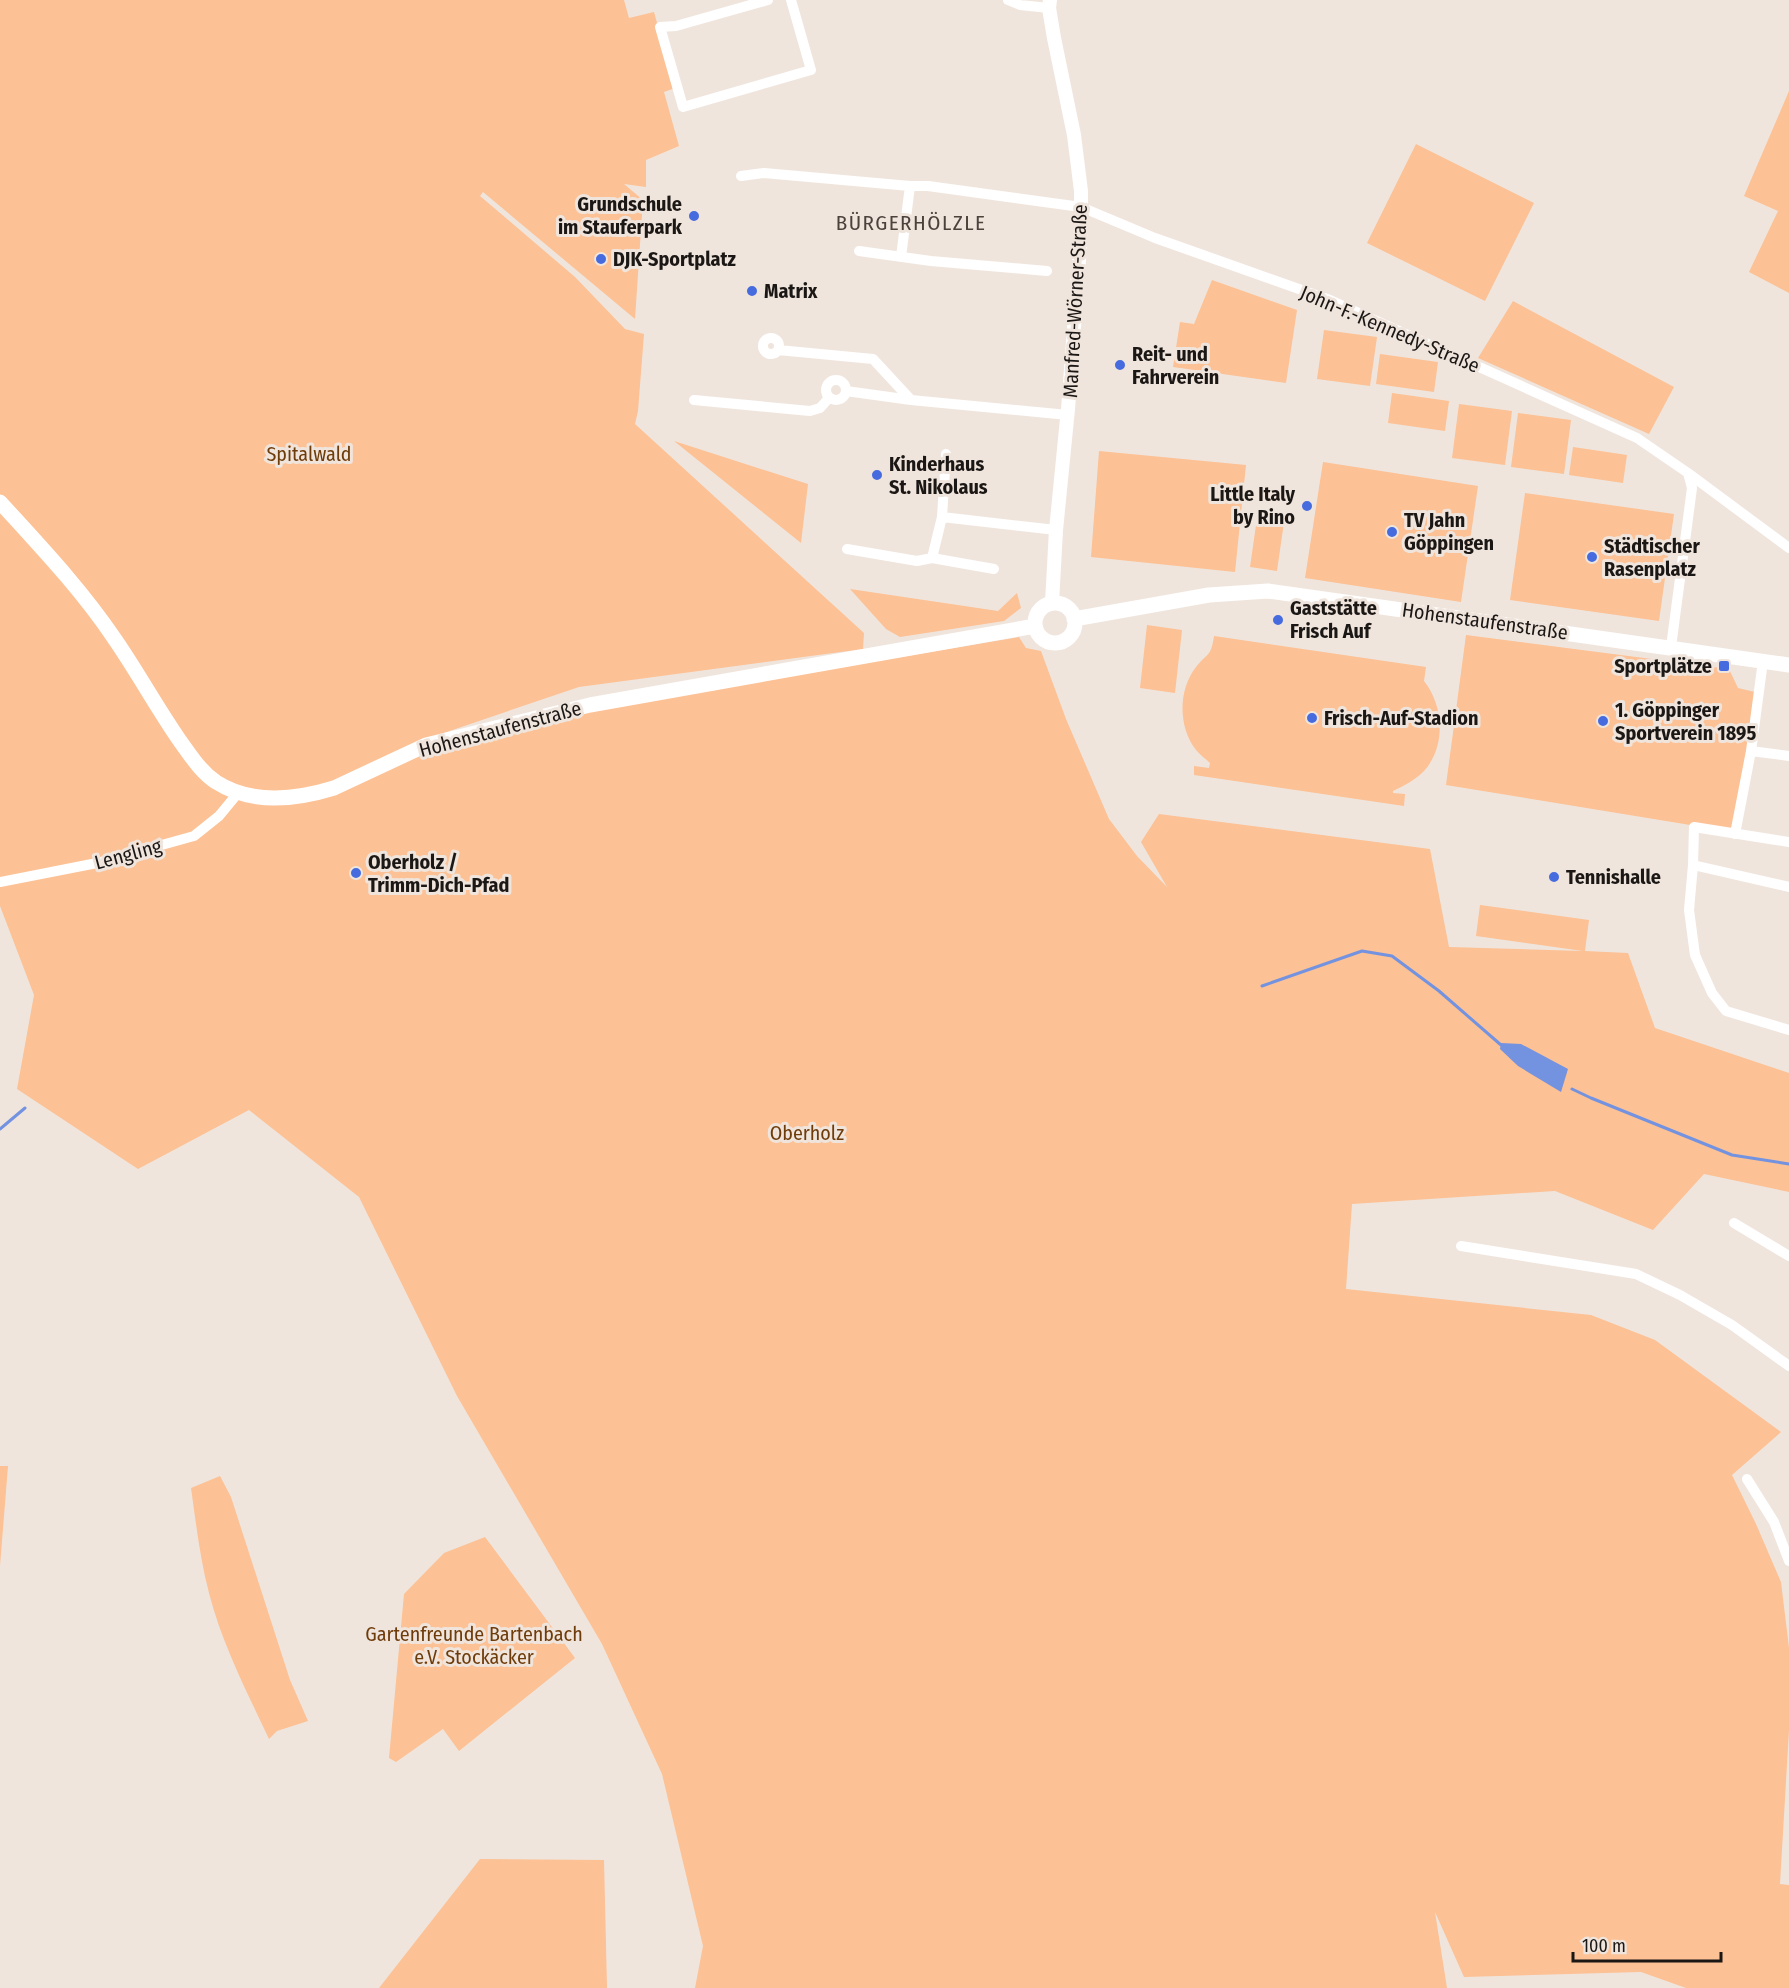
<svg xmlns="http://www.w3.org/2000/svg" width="1789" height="1988" font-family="'Fira Sans Condensed',sans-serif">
  <rect width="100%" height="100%" fill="#f0e5dd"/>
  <path fill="#fcc194" d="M0 0H624L629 18 654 12 675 88 664 92 679 146 646 160V187L624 184 643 200 635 319 483 192 480 196 575 277 625 329 644 334 638 411 635 424 864 633 863 649 579 687 423 740 320 788 300 793H268L240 787 233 799 235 798 264 805 294 804 323 798 442 745 598 708 1019 637 1026 648 1041 651 1066 719 1109 819 1137 856 1167 887 1141 842 1159 814 1430 849 1449 947 1583 951 1476 936 1480 905 1589 920 1585 951 1628 953 1655 1028 1789 1073V1192L1704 1174 1653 1230 1555 1191 1352 1204 1346 1289 1591 1315 1655 1340 1781 1432 1732 1475 1756 1524 1781 1582 1789 1648V1730L1780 1884 1789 1885V1988H1686L1641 1972 1464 1977 1435 1912 1447 1988H695L703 1946 662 1774 602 1644 457 1396 359 1197 249 1110 138 1169 17 1089 34 995 0 906Z
    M1789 91V293L1749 272 1778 211 1744 196Z
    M1416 144 1534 203 1485 301 1367 243Z
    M1212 280 1297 310 1286 383 1173 367 1180 322 1194 324Z
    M1513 301 1674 387 1649 434 1478 358Z
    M1324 330 1377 337 1370 386 1317 379Z
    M1380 354 1438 362 1434 392 1376 384Z
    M1392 393 1449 401 1445 431 1388 423Z
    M1459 404 1512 411 1505 465 1452 458Z
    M1518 413 1571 420 1564 474 1511 467Z
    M674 441 808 484 801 543Z
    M1573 447 1627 455 1623 483 1569 475Z
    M1099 451 1246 465 1235 572 1091 557Z
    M1323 462 1478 486 1461 602 1305 578Z
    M1525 493 1674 514 1659 621 1510 600Z
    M1257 518 1284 522 1277 571 1250 567Z
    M850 589 998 611 1017 593 1021 608 1004 621 900 637 886 629Z
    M1147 625 1182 630 1175 693 1140 688Z
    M1466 635 1729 669 1738 688 1755 692 1748 750 1733 832 1446 785Z
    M1214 636 1426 667 1424 681C1444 706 1446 747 1424 771 1415 780 1404 786 1393 791V793L1405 794 1404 806 1194 775V766L1209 768 1210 763C1206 759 1200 755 1196 750 1178 727 1178 690 1196 667 1208 652 1211 657 1214 636Z
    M0 1466H8L0 1566Z
    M220 1476 231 1497 290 1680 308 1721 277 1731 269 1739C247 1692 222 1644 209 1593 200 1559 196 1523 191 1488Z
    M485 1537 575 1658 459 1751 443 1729 396 1762 389 1758 404 1594 444 1553Z
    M480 1859 604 1860 607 1988H379Z"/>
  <path fill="#7392e0" d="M1501 1043 1521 1044 1568 1069 1561 1092 1518 1066 1500 1049Z"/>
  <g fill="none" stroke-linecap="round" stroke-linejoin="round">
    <path stroke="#7392e0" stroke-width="3" d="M1262 986 1362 951 1392 956 1439 991 1501 1045
      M1572 1089 1591 1098 1732 1155 1789 1164
      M0 1129 25 1108"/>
    <path stroke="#fff" stroke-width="10" d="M768 0 676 26 660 27 683 107 811 70 791 0
      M1008 0 1020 5 1049 8
      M741 176 764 173 910 186H928L1081 207 1155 238 1330 300 1637 438 1688 473 1692 488 1671 647
      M859 251 931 261 1047 271
      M901 257 910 186
      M763 346a8 8 0 1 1 16 0a8 8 0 1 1-16 0Z
      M778 350 873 359 911 400
      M826 390a10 10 0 1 1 20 0a10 10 0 1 1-20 0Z
      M846 391 911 400 1068 415
      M694 400 810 411 820 408 829 398
      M1688 473 1789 548
      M942 517 946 454
      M847 549 917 561 932 558 994 569
      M932 558 942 517 1056 530
      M1751 751 1789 756
      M1735 834 1751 751 1763 661
      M1789 842 1694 827 1693 865 1689 910 1695 955 1712 993 1726 1011 1789 1030
      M1693 865 1789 887
      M0 882 97 863 194 836 219 816 238 793
      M1734 1223 1789 1256
      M1461 1246 1636 1274 1680 1295 1732 1325 1789 1366
      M1747 1479 1774 1522 1789 1561"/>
    <path stroke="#fff" stroke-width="14" d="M1050 0 1049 8 1054 38 1074 135 1081 191V233L1068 409 1056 530 1052 603"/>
    <path stroke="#fff" stroke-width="15" d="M0 502C40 546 81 589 114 638 137 671 157 708 180 741 191 756 200 771 216 782 252 805 295 800 334 788L426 745 590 705 1035 626
      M1035 623a20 20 0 1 1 40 0a20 20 0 1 1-40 0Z
      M1074 619 1209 595 1268 591 1789 665"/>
  </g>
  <g fill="#466bde" stroke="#f0e5dd" stroke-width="2">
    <circle cx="694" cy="216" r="6"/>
    <circle cx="601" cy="259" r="6"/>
    <circle cx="752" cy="291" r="6"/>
    <circle cx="1120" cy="365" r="6"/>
    <circle cx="877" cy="475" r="6"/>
    <circle cx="1307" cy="506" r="6"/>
    <circle cx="1392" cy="532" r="6"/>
    <circle cx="1592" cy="557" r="6"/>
    <circle cx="1278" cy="620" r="6"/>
    <rect x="1718" y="660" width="12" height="12" rx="3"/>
    <circle cx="1312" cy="718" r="6"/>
    <circle cx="1603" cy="721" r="6"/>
    <circle cx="356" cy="873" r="6"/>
    <circle cx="1554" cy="877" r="6"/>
  </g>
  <g text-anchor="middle" stroke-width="6" stroke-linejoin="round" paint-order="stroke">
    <g font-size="20" font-weight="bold" fill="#1b1715" stroke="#f0e5dd" text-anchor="start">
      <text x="682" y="211" text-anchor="end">Grundschule<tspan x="682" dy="23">im Stauferpark</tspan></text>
      <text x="613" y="266">DJK-Sportplatz</text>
      <text x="764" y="298">Matrix</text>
      <text x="1132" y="361">Reit- und<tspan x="1132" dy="23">Fahrverein</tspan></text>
      <text x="889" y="471">Kinderhaus<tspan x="889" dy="23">St. Nikolaus</tspan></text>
      <text x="1295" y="501" text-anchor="end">Little Italy<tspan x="1295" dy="23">by Rino</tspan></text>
      <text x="1404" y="527">TV Jahn<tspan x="1404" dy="23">Göppingen</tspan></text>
      <text x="1604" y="553">Städtischer<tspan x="1604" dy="23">Rasenplatz</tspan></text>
      <text x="1290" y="615">Gaststätte<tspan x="1290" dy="23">Frisch Auf</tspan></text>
      <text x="1712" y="673" text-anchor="end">Sportplätze</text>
      <text x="1615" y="717">1. Göppinger<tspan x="1615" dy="23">Sportverein 1895</tspan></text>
      <text x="1324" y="725">Frisch-Auf-Stadion</text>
      <text x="368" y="869">Oberholz /<tspan x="368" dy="23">Trimm-Dich-Pfad</tspan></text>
      <text x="1566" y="884">Tennishalle</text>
    </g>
    <g font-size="20" fill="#1b1715" stroke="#f0e5dd">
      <text transform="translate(1075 301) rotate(-87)" y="7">Manfred-Wörner-Straße</text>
      <text transform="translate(1390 329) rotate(23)" y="7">John-F.-Kennedy-Straße</text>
      <text transform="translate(1485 621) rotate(8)" y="7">Hohenstaufenstraße</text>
      <text transform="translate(500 729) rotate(-15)" y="7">Hohenstaufenstraße</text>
      <text transform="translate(128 854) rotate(-15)" y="7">Lengling</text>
    </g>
    <g font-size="20" fill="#6e3c0b" stroke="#f0e5dd">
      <text x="309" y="461">Spitalwald</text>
      <text x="807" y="1140">Oberholz</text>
      <text x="474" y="1641">Gartenfreunde Bartenbach<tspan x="474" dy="23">e.V. Stockäcker</tspan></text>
    </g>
    <g font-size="21" letter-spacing="1.5" fill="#4b423c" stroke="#f0e5dd">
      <text x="911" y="230">BÜRGERHÖLZLE</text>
    </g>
  </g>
  <path d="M1573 1952v9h148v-9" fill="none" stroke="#1b1715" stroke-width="3"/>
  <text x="1582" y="1952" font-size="18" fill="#1b1715" stroke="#f0e5dd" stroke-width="4.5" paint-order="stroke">100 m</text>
</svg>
